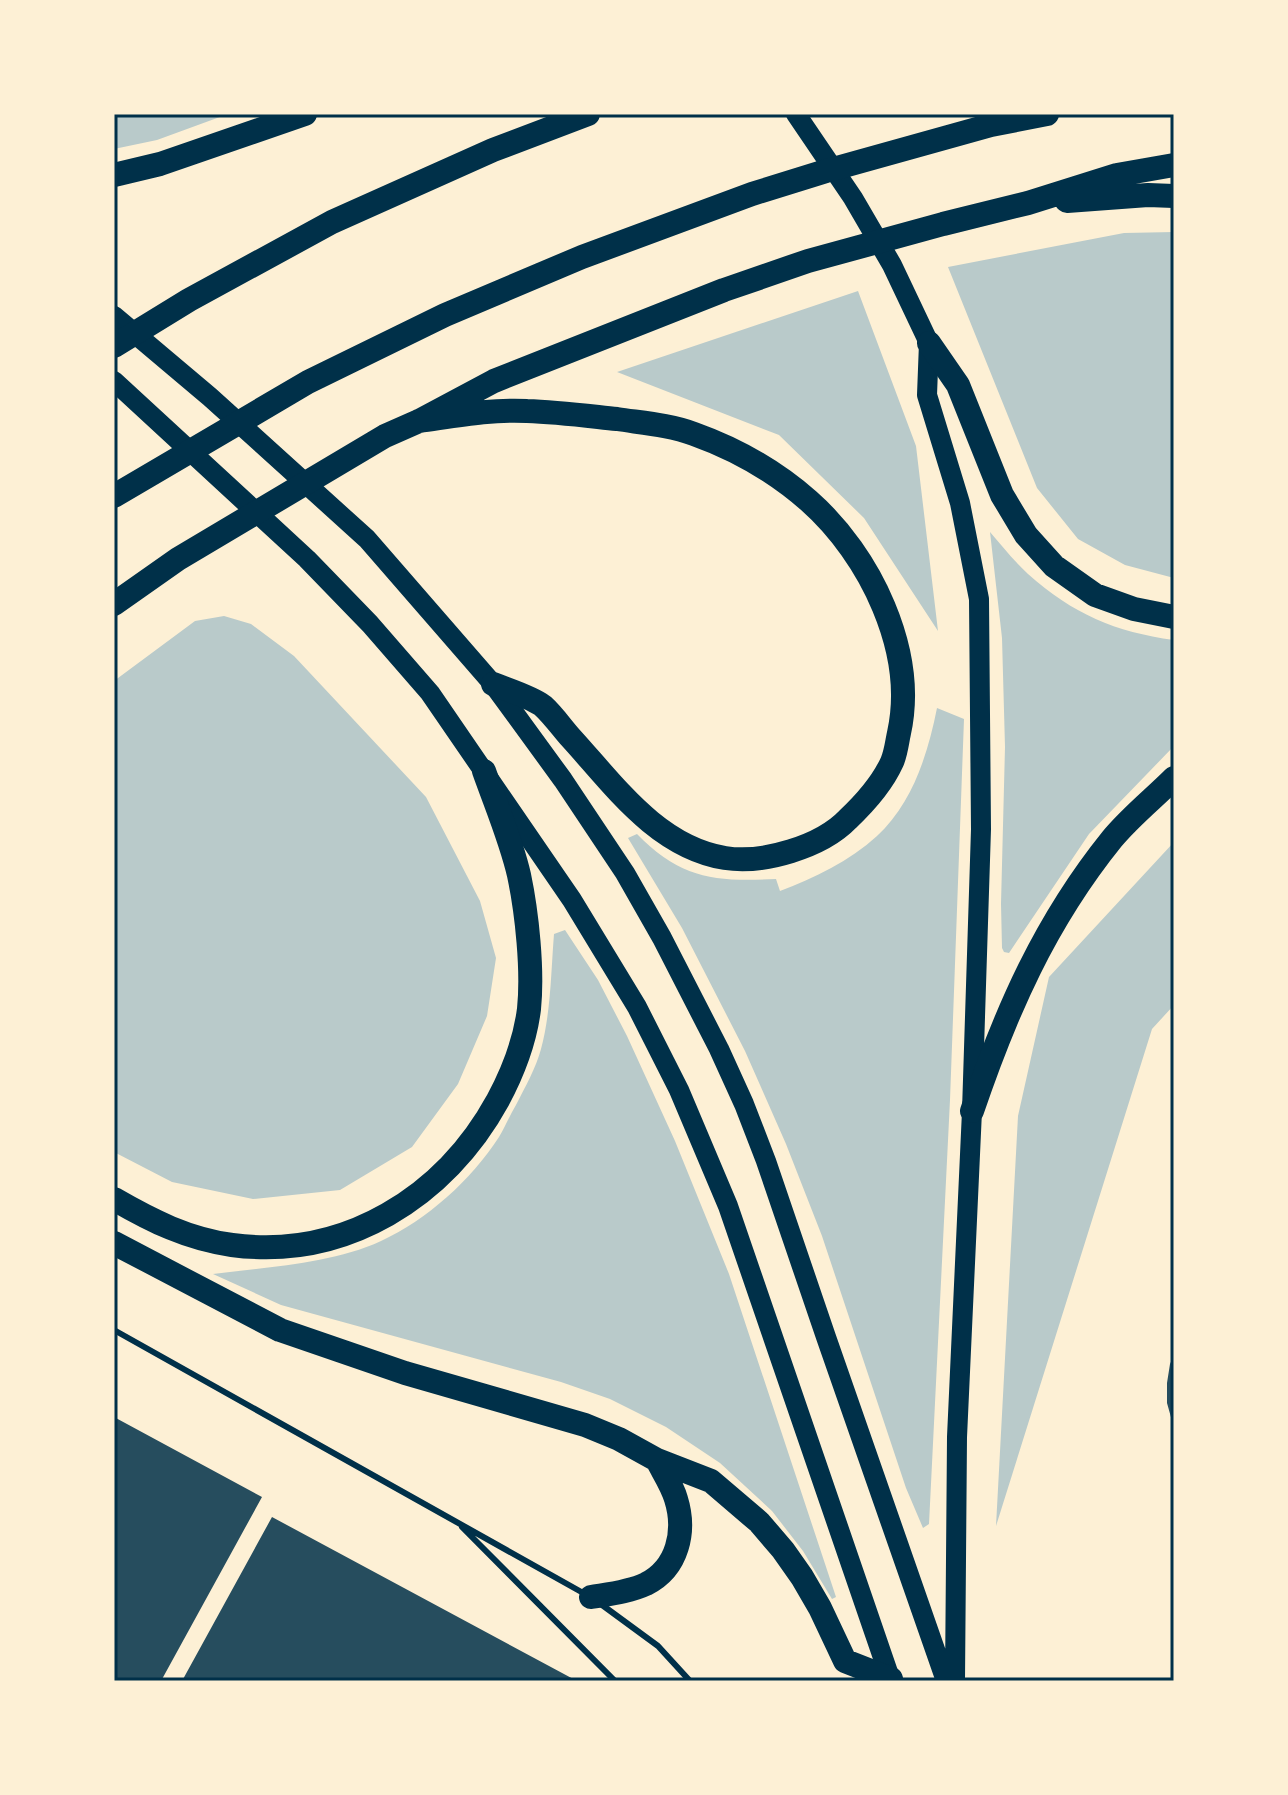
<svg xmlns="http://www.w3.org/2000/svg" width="1288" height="1795" font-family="'DejaVu Sans',sans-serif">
  <rect width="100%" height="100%" fill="#fdf0d5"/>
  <path fill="#b9caca" d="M114 114H228L157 140 114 149Z
    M1174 232V578L1125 565 1078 539 1037 488 948 267 1124 233Z
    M858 291 916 446 938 631 864 518 779 435 617 372Z
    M990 532C1002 546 1014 561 1028 574 1073 614 1115 632 1174 640V746L1089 834 1009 953 1004 952 1002 948 1001 904 1005 747 1002 638Z
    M224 616 251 624 294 656 426 797 480 901 496 958 487 1016 458 1084 412 1147 340 1190 253 1199 172 1182 114 1152V681L195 621Z
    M937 708 964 719 950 1100 929 1524 923 1528 906 1488 822 1236 786 1144 745 1051 682 928 628 838 637 834C681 879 715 882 776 879L780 891C814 878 850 861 877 836 913 803 928 753 937 708Z
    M1174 842V1005L1152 1029 996 1526 1018 1116 1049 977Z
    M565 930 598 980 627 1036 675 1141 729 1274 836 1597 832 1599 803 1551 772 1511 720 1463 666 1427 610 1399 561 1382 281 1305 213 1274C267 1267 331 1264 381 1241 427 1220 471 1180 499 1137 505 1127 510 1115 516 1105 525 1087 536 1068 541 1049 551 1012 551 971 554 934Z"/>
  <path fill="#264d5e" d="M1174 1355V1428L1167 1403V1383L1170 1364Z
    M114 1417 262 1497 161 1681H114Z
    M272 1517 577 1681H182Z"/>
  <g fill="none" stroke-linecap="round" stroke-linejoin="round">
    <path stroke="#003049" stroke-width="6" d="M114 1330 585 1594
      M462 1527 615 1681
      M598 1602 658 1646 690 1681"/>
    <path stroke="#003049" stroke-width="20" d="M796 114 853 198 892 265 929 343 927 395 960 503 979 599 981 829 972 1111 957 1437 955 1681
      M114 316 210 397 367 539 493 684 563 780 625 873 662 938 719 1049 744 1104 766 1161 826 1337 946 1681
      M114 381 307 559 370 624 430 693 572 900 637 1007 679 1090 728 1206 891 1681"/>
    <path stroke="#003049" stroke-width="24" d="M114 175 160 164 305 114
      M1067 201 1148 195 1174 196
      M929 343 958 385 1002 495 1026 535 1054 566 1095 595 1134 609 1174 617
      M114 346 189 300 332 222 493 150 588 114
      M419 421C455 416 491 409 527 411 557 412 588 416 617 419 643 423 670 425 694 434 736 449 776 472 809 501 870 555 917 651 899 733 897 742 896 753 892 762 882 784 866 802 848 819 821 847 763 864 725 858 657 847 614 785 571 738 562 728 553 715 543 706 531 697 508 690 493 684
      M114 496 308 382 445 315 582 257 752 194 826 171 991 125 1047 114
      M114 604 178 559 385 436 419 421 494 381 724 290 808 261 943 224 1028 203 1117 175 1174 165
      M972 1111C1006 1011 1045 922 1112 839 1130 817 1154 798 1174 778
      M114 1199C152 1221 188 1239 232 1245 345 1260 445 1197 498 1100 513 1072 525 1041 529 1009 533 970 527 913 519 875 511 840 496 805 484 771
      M114 1243 280 1330 405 1373 585 1425 619 1439 657 1460 711 1481 759 1522 783 1550 802 1577 820 1608 845 1661 891 1679
      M591 1597C609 1594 629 1592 646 1584 678 1568 686 1531 676 1499 672 1485 663 1472 657 1460"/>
  </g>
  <rect width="1288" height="1795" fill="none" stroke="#fdf0d5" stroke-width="232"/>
  <rect x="116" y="116" width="1056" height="1563" fill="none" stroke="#003049" stroke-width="3"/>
</svg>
